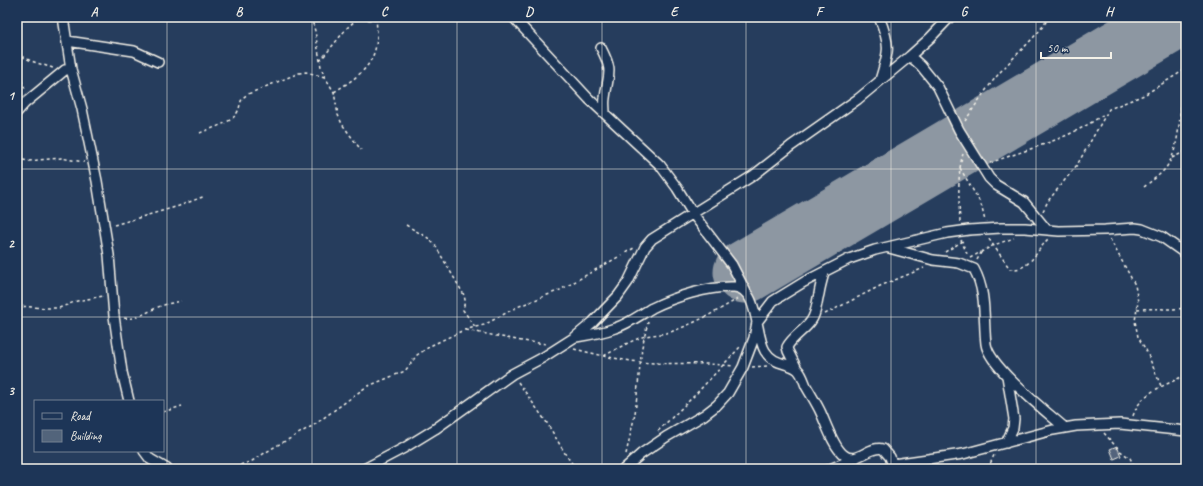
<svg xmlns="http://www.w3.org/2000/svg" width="1203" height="486" font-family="Caveat,sans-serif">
  <rect width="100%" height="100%" fill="#263d5d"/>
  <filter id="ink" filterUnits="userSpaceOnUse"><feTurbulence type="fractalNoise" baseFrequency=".025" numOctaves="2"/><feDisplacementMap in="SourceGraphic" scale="8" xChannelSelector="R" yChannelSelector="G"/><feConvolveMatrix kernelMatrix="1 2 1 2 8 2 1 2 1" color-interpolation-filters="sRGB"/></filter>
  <g filter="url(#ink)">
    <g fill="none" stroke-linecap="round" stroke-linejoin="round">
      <path stroke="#8d97a2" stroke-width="63" d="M745 272 1177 17"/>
    </g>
    <path fill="#52647b" stroke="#f4f1e8" d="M1117 446 1121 456 1114 459 1110 449Z"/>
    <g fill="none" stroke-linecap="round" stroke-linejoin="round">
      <defs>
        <path id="minor" d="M63 17 71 69 82 109 97 181 109 255 114 316 122 372 129 401
          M513 17 589 99 660 165 677 188 693 214 732 265 747 294
          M879 17C891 46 889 51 880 80
          M67 41 134 51 158 62
          M601 48C614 73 608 73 605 98 604 103 605 108 605 114
          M910 56 921 66 938 87 959 130 989 178 996 185 1024 202 1047 230
          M17 112 25 103 65 70 71 69
          M889 248 933 260 959 263 974 269C987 293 983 318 986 344 989 367 1047 412 1065 428
          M576 337C589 335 602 333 615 328 628 324 640 315 652 308 674 297 709 286 734 287 759 288 755 335 765 351 774 366 790 362 798 370 802 374 804 381 806 386 811 395 817 404 821 413 826 424 834 448 844 455 857 465 869 445 883 449L890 457 894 469
          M797 369 788 351 787 347C793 336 804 331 811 321 817 313 816 304 819 294 820 287 822 280 824 273
          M1006 443 1013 428 1014 419 1007 376
          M144 451 150 459 167 469
          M893 464 963 454 1053 430 1076 426 1120 424 1186 431
          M364 469 404 448 435 429 512 374 542 358 575 337 593 322 618 296 628 282 645 247 652 239 754 175 791 146 858 99 910 56 930 38 950 17
          M624 469 641 454 666 437 704 415 717 405 728 393 743 367 754 338 757 322 773 301 804 282 849 259 875 250 947 233 969 230 1001 228H1025L1059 231 1105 230 1135 228 1142 229 1162 237 1186 254
          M830 469 856 458"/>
      </defs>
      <use href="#minor" stroke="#f4f1e8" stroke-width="12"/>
      <path stroke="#f4f1e8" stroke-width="1.5" stroke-dasharray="3 3" stroke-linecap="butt" d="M311 17 315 31 321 67 325 77 334 92 338 115 342 124 361 150
        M356 17C364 19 373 22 380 17
        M17 53C27 61 41 64 53 68
        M320 61 347 28 358 18
        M17 69 26 91
        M334 92C366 72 381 60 376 19
        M965 121C977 103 989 84 1004 68 1019 51 1037 37 1049 17
        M200 133C211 128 230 124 237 113 242 104 238 100 248 94L299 73 306 72 325 77
        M1172 158 1186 151
        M17 159 28 161 61 158 84 162
        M990 163C1030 148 1071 139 1105 113
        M960 168 981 204 985 221
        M1144 187C1151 181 1159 176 1165 169 1183 147 1178 101 1186 75
        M1043 211 1048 201 1077 165 1109 109 1144 95 1186 69
        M960 222C959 203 957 172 963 154
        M114 225 179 206 205 196
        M406 225 428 238 435 245 464 295 465 300 463 310 476 328
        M989 239 1010 269C1030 271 1036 251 1048 239
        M1110 239 1135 285 1138 302 1135 321 1138 337 1146 350 1161 386
        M961 240 968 256
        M945 252 963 241
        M970 258 994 245 1014 238
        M977 260 982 251
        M17 306 47 308H59L77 301 103 296
        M1137 309C1154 308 1170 310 1186 308
        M825 314 880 286 924 268
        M124 318C136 320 145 313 156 308 164 304 173 303 181 301
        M466 330 522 341 547 344
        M574 349C596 354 618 360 640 362 671 365 702 362 733 366
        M604 356C616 349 629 342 642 337 652 334 663 335 673 331 695 323 718 311 739 298
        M752 367 767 366
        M518 382 547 423 566 455 576 469
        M163 412 182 406
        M1133 416C1142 389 1166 387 1186 374
        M658 431 694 396 741 346
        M1104 433 1119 450 1130 458 1136 469
        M626 454 635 414 642 347 648 322
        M229 469 252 461 276 446 291 438 314 425 366 387 405 371 417 355 432 345 464 330 484 325 517 307 560 290 634 248
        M988 469 994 455"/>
      <use href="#minor" stroke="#1d3557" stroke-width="9"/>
    </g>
  </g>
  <path fill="none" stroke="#f4f1e8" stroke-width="1" stroke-opacity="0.55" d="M167 17V469M312 17V469M457 17V469M602 17V469M746 17V469M891 17V469M1036 17V469M17 169H1186M17 317H1186"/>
  <rect width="1203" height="486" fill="none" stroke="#1d3557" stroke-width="44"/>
  <rect x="34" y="400" width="130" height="52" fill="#1d3557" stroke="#738091"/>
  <rect x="42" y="413" width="20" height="6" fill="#1d3557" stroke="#738091"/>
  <text x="70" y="420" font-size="12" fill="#f4f1e8">Road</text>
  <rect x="42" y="430" width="20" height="12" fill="#52647b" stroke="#738091"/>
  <text x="70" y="440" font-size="12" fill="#f4f1e8">Building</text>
  <path d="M1041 52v6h70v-6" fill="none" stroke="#f4f1e8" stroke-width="2"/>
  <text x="1047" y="52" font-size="12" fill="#f4f1e8" stroke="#1d3557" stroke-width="3" paint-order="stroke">50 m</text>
  <rect x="22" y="22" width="1159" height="442" fill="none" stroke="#f4f1e8" stroke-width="1.5"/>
  <g font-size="13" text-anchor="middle" font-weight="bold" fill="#f4f1e8">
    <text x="94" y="16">A</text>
    <text x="239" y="16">B</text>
    <text x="384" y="16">C</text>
    <text x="529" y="16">D</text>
    <text x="674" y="16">E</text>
    <text x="819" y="16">F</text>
    <text x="964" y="16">G</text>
    <text x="1109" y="16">H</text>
    <text x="11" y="100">1</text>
    <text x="11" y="248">2</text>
    <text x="11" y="395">3</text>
  </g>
</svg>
